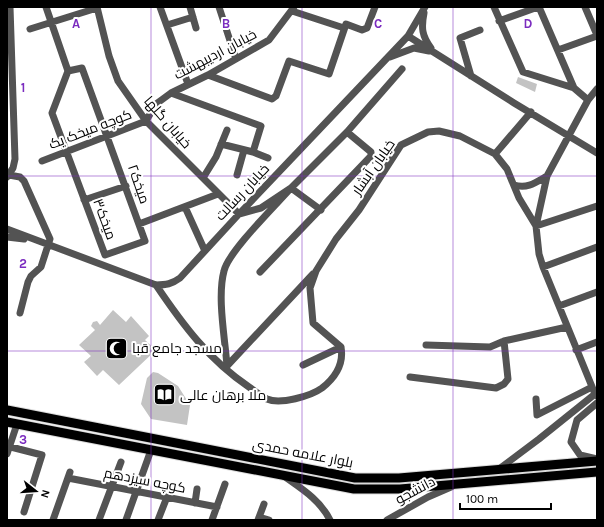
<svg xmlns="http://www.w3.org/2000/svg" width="604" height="527" font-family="Karla,Cairo,sans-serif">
  <rect width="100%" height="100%" fill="#fff"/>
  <path fill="#c3c3c3" d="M518 77 537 84 535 92 516 83Z
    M113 310 126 322 131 316 149 336 145 340 156 350 119 385 103 370 97 376 84 362 91 356 79 345 95 330 91 326 93 322 97 321 100 325Z
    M153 372 158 373 178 386 190 405 187 425 151 419 141 404 147 378Z"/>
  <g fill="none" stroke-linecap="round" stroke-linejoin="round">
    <defs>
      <path id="major" d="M7 410 355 478H399L597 461
        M7 422 354 489H400L597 472"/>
    </defs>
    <use href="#major" stroke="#dbdbdb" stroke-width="11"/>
    <path stroke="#535353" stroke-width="7" d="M46 7 68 71
      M97 7 109 56 118 81 146 121 239 214 261 208 291 188 347 132 402 69
      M160 7 188 84
      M190 7 196 28
      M219 7 236 59
      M494 7 523 72 574 88
      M539 7 574 88 588 100
      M585 7 597 35
      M292 11 344 28
      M424 13C421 28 422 36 431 48
      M499 21 538 7
      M167 25 193 17
      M30 29 97 8
      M408 36 514 103 597 153
      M558 50 597 36
      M390 57 414 48 429 51
      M82 68 145 241 105 255 52 113 68 71Z
      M208 75 272 99 276 96 289 61 329 74 346 24 362 30 367 28 375 7
      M471 76 460 38 480 30
      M597 89 588 100 547 176 536 226 539 254 543 267 595 394 597 396
      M171 93 261 126 253 152
      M221 144 253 152 268 158
      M495 154 531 112
      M42 161 146 121 156 104 171 93 208 75 269 40 294 7
      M9 175 20 177 24 181 50 239 41 267 31 276 28 282 20 313
      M237 175 244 150
      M7 177 13 168 15 159 10 7
      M203 178 216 157 227 130
      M514 185C527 189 535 183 547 176
      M84 200 126 186
      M185 207 205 251
      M139 224 218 194
      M7 229 156 285C166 285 172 284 180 278L239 214 408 36 425 7
      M7 237 24 239
      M543 267 597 247
      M260 272 371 156V152L347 132
      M156 285C183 325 209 360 249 387 255 391 261 396 267 399 280 405 311 396 322 388 336 377 344 364 341 347L313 323 310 288 316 271 336 239 359 210 401 145 428 132 439 131 460 136 495 154 507 169 519 198 536 226 597 206
      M559 306 597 292
      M426 345 490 347 504 341
      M576 350 597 342
      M303 365 341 347
      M227 366C225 338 217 297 224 271 228 252 276 205 291 188L321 210
      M226 367 313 274
      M410 377 496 388 504 384 508 379 504 341 567 327
      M536 399 537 415 592 387
      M7 446 42 455 24 512
      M7 454 17 424
      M597 459 580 455 571 442 577 420 597 403
      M499 469 539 439 595 394
      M285 477C302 489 320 500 330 520
      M68 478 217 507
      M195 503 197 489
      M259 517 269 520
      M53 520 70 472
      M99 520 121 462
      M126 520 151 450
      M158 520 167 497
      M212 520 225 484
      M258 520 264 504
      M387 520 428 497 451 487"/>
    <use href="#major" stroke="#000" stroke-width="9"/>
  </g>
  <path fill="none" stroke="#7b2cbf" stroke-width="1" stroke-opacity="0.55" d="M151 7V520M302 7V520M453 7V520M7 176H597M7 351H597"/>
  <defs>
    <symbol id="mosque-square" viewBox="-11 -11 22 22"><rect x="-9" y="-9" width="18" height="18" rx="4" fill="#000" stroke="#fff"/><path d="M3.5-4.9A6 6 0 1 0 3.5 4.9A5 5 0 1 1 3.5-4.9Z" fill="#fff"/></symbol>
    <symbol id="library-square" viewBox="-11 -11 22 22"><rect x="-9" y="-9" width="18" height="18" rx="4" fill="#000" stroke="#fff"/><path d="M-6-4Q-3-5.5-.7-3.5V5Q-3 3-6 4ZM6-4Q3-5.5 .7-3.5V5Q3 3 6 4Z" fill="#fff"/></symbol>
  </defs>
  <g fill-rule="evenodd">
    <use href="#mosque-square" x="104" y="336" width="25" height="25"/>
    <use href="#library-square" x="152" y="382" width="25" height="25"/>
  </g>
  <g text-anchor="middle" stroke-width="4" stroke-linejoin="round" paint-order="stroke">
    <g font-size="14" fill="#000" stroke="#fff">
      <text transform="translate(215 54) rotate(-28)" y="5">خیابان اردیبهشت</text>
      <text transform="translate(168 122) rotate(49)" y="5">خیابان گلها</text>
      <text transform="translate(90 129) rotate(-21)" y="5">کوچه میخک یک</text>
      <text transform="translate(373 167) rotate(-55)" y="5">خیابان آبشار</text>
      <text transform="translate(139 184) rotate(71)" y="5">میخک۲</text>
      <text transform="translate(242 192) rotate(-47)" y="5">خیابان رسالت</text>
      <text transform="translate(105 219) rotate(70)" y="5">میخک۳</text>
      <text transform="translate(303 453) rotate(11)" y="5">بلوار علامه حمدی</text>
      <text transform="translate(145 480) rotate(11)" y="5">کوچه سیزدهم</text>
      <text transform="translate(415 490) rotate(-28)" y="5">دانشجو</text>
    </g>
    <g font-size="14" fill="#000" stroke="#fff" text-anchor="start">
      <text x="132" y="353">مسجد جامع قبا</text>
      <text x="180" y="400">ملا برهان عالی</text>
    </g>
  </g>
  <g font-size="13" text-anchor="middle" font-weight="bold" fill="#7b2cbf" stroke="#fff" stroke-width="4" stroke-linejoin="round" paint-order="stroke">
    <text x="76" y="28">A</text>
    <text x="226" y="28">B</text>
    <text x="378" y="28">C</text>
    <text x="528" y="28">D</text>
    <text x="23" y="92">1</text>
    <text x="23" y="268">2</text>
    <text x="23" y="444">3</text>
  </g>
  <rect width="604" height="527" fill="none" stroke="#000000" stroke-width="16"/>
  <g transform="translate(36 491) rotate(107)" stroke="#ffffff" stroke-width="3" paint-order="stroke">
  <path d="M0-3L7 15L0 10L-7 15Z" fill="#000000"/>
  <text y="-6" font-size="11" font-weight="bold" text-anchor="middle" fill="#000000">N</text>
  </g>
  <path d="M460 503v6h91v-6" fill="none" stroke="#000000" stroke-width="2"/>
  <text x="466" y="503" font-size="12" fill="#000000" stroke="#ffffff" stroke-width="3" paint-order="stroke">100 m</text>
</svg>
